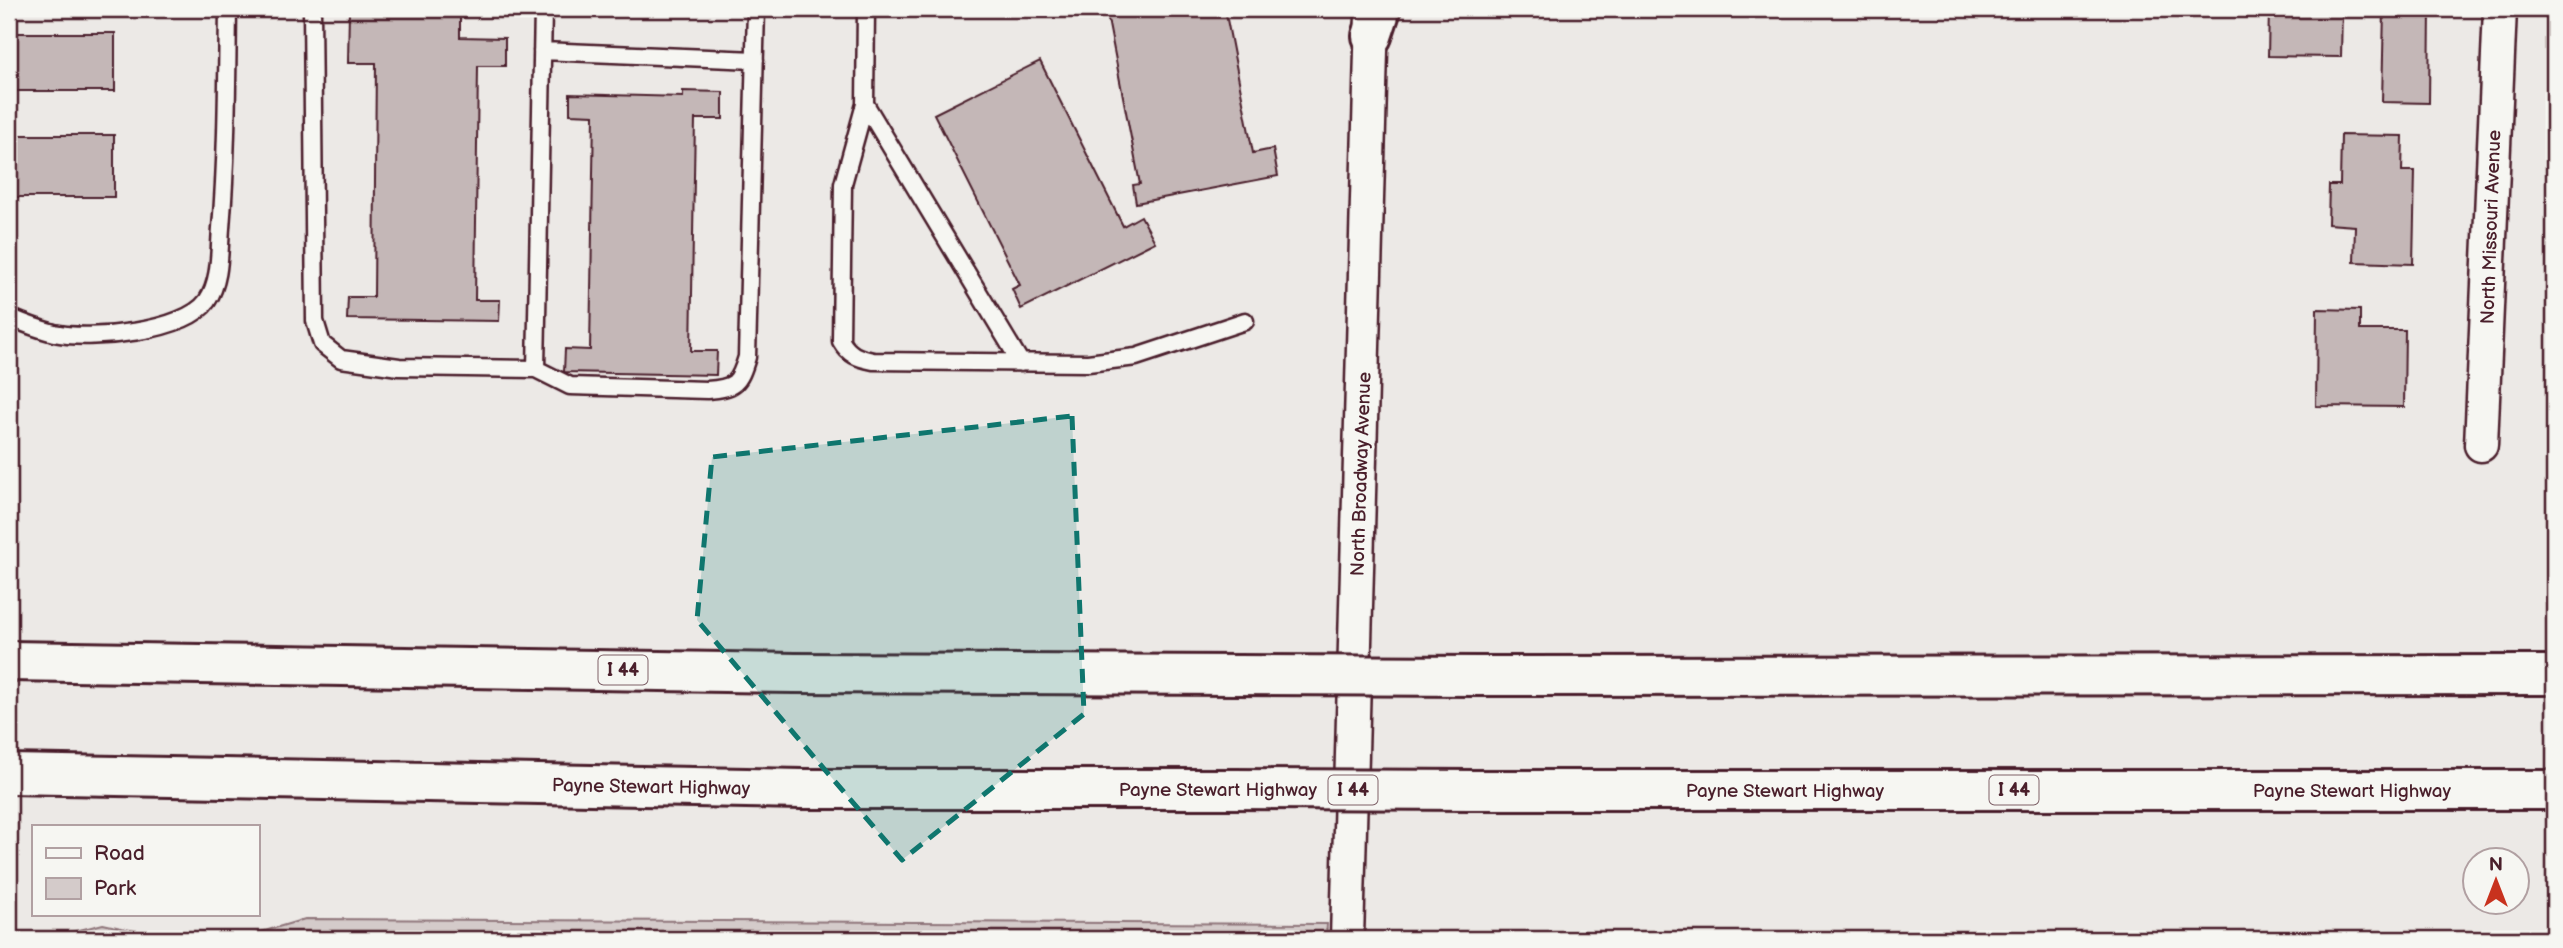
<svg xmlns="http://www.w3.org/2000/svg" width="2563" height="948" font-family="'Balsamiq Sans',sans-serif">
  <rect width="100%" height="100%" fill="#ece9e6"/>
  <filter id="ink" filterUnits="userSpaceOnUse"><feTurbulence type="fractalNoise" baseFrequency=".0143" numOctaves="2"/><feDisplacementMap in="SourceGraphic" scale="14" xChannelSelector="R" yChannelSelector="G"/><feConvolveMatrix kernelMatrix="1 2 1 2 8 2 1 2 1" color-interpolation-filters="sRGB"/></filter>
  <g filter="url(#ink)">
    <path fill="#d4cbca" stroke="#8f757a" stroke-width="2" d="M305 919 1327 924 1326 939H238Z
      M103 924 171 939H44Z"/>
    <path fill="#c4b7b7" stroke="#4a1f2b" stroke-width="2" d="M1106 9H1225L1253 153 1273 149 1278 176 1136 203 1133 185 1140 184Z
      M2269 9H2342L2341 57 2268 56Z
      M2384 9H2430L2429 103 2382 102Z
      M349 11 460 13V37L505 38V66H478L475 300H500L499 321 347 319 348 297H374L376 63H348Z
      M9 33H115V91H16V135H114V197H9Z
      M1040 61 1123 226 1141 216 1155 242 1021 309 1012 289 1020 285 934 114Z
      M683 91 723 92V119H695L691 351H717L716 375 564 372 565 349 590 350 594 115 570 114V94L683 97Z
      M2341 135 2403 136 2402 171H2415L2413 264 2354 262 2355 226 2328 224 2329 185H2340Z
      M2317 309 2360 310V330H2405L2404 407 2316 406Z"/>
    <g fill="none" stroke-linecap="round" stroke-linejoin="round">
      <defs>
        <path id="service" d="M312 9 315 321 322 344 341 359 399 367 536 369 543 9
          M866 9 865 104 843 184 841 341C849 355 858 358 873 361L1088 363 1136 357 1245 321
          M542 51 755 60
          M865 104 1021 363
          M9 317C23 323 39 329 54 333 89 341 185 332 207 301 221 280 219 252 221 228 227 155 227 82 228 9
          M536 369 570 386 707 390C735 388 739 384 747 357L756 9"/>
        <path id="minor" d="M2481 445 2500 9
          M1347 939 1372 14"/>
        <path id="tertiary" d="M1372 36 1381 9"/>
        <path id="motorway" d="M9 661 795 673 1238 675
          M1476 676 2554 675
          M9 774 801 789H1233
          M1473 790H2554"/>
      </defs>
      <use href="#service" stroke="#4a1f2b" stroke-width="21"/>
      <use href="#minor" stroke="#4a1f2b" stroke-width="37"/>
      <use href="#tertiary" stroke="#4a1f2b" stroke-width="44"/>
      <use href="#motorway" stroke="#4a1f2b" stroke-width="44"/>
      <use href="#service" stroke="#f6f6f2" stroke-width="16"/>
      <use href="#minor" stroke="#f6f6f2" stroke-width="32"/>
      <use href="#tertiary" stroke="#f6f6f2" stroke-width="38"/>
      <use href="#motorway" stroke="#f6f6f2" stroke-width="38"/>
      <defs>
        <path id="motorway-bridge" d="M1238 675 1476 676
          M1233 789 1473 790"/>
      </defs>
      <use href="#motorway-bridge" stroke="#4a1f2b" stroke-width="44" stroke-linecap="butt"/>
      <use href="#motorway-bridge" stroke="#f6f6f2" stroke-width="38"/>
    </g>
  </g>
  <path fill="#0f766e" fill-opacity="0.2" stroke="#0f766e" stroke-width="5" stroke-dasharray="14 9" stroke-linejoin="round" d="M1072 416 1084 714 902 860 697 620 712 457Z"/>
  <g text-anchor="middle" stroke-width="5" stroke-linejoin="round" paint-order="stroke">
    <g fill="#f6f6f2" stroke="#7e6067" stroke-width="2">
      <rect x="598.5" y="655.5" width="49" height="29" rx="5"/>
      <rect x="1328.5" y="775.5" width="49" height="29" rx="5"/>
      <rect x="1989.5" y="775.5" width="49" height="29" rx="5"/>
    </g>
    <g font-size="18" font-weight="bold" fill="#4a1f2b">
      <text x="623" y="676">I 44</text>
      <text x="1353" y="796">I 44</text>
      <text x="2014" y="796">I 44</text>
    </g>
    <g font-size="19" fill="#4a1f2b" stroke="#f6f6f2">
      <text transform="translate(2490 227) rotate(-88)" y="7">North Missouri Avenue</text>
      <text transform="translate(1360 474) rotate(-88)" y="7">North Broadway Avenue</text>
      <text transform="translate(651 786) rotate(1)" y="7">Payne Stewart Highway</text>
      <text x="1218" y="796">Payne Stewart Highway</text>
      <text x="1785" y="797">Payne Stewart Highway</text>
      <text x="2352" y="797">Payne Stewart Highway</text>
    </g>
  </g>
  <rect width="2563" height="948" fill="none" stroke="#f6f6f2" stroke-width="35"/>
  <rect x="18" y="18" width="2528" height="913" fill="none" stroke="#4a1f2b" stroke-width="2.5" filter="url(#ink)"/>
  <rect x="32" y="825" width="228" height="91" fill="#f6f6f2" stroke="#b1a0a2" stroke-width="2"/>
  <rect x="46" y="848" width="35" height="10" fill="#f6f6f2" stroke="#b1a0a2" stroke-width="2"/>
  <text x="94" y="860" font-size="21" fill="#4a1f2b">Road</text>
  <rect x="46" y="878" width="35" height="21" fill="#d4cbca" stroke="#b1a0a2" stroke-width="2"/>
  <text x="94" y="895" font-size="21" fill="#4a1f2b">Park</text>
  <g transform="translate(2496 881)"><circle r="33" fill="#f6f6f2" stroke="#b1a0a2" stroke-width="2"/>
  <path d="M0-5L12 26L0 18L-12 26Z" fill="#c8321e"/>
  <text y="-10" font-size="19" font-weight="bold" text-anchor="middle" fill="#4a1f2b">N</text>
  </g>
</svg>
